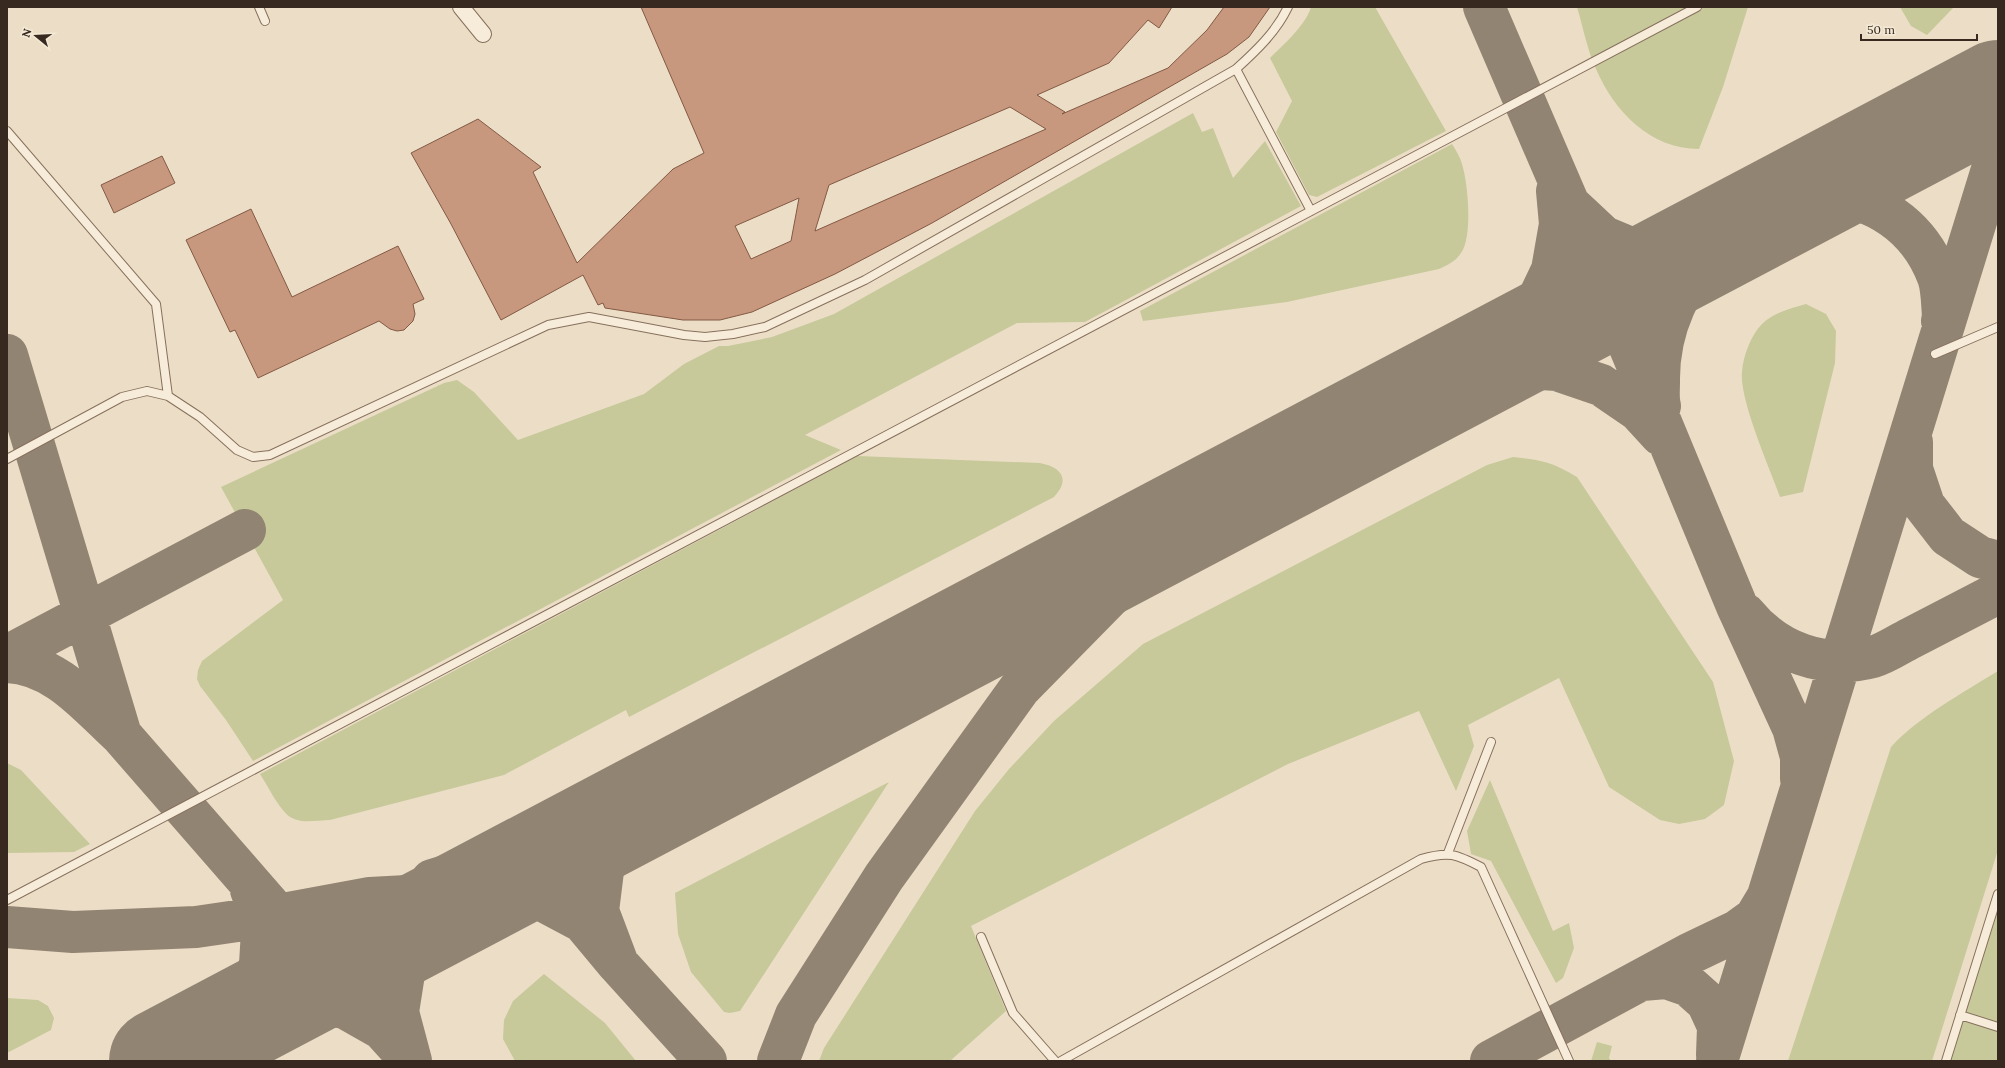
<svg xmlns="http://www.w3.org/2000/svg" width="2005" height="1068" font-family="Lora,serif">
  <rect width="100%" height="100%" fill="#ecdec6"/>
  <path fill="#c7c99a" d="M1311 7H1375L1446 131 1317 197 1309 195 1276 132 1292 101 1270 58C1283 45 1306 25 1311 7Z
    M1577 7H1748L1723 87 1699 149C1650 149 1614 111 1596 69 1587 49 1583 27 1577 7Z
    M1900 7H1954L1927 35 1911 26Z
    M1193 113 1202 132 1213 128 1233 178 1265 141 1301 206 1085 322 1017 323 805 435 841 450 253 761 226 720 200 686 197 679 198 670 202 661 283 600 221 487 444 383 457 380 474 392 518 440 644 394 684 364 719 346H728L772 337 834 314Z
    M1452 144C1456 150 1460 157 1462 164 1468 183 1473 236 1461 253 1456 261 1448 265 1439 269L1287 302 1143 321 1140 311Z
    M1806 304 1826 314 1836 331 1835 363 1803 492 1780 497C1770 469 1739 399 1742 372 1743 356 1751 335 1762 324 1773 313 1791 308 1806 304Z
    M858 456 1040 463C1061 467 1071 479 1054 497L629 717 626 710 504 775 330 820C319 820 302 824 292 818 280 812 268 786 260 774Z
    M1513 457C1542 460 1552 462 1577 477L1713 682 1734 761 1724 805 1705 819 1679 824 1660 820 1609 787 1559 678 1468 725 1474 746 1456 791 1419 711 1288 764 971 926 1006 1011 950 1061H819L824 1048 975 811 1009 769 1054 721 1143 644 1487 465Z
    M1998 671V850L1932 1061H1788L1891 747C1917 718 1964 692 1998 671Z
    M7 763 21 770 90 844 74 852 7 853Z
    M1490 780 1553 931 1569 923 1574 948 1563 978 1556 983 1491 861 1471 854 1467 831Z
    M889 782 740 1011 730 1013 724 1012 691 972 678 934 675 893Z
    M1998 896V1061H1947Z
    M544 974 605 1023 636 1061H515L503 1039 504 1020 513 1001Z
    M7 998 38 1000 48 1006 54 1018 51 1030 7 1053Z
    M1597 1042 1612 1046 1609 1058 1611 1061H1591Z"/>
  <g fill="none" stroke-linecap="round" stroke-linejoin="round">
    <path stroke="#928473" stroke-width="42" d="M1484 7 1609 297 1737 606 1793 728 1801 757V779
      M1937 124 1978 92 1998 71
      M1783 205C1795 202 1810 195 1822 195 1875 196 1919 226 1938 277 1942 288 1942 304 1943 316L1942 321
      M1573 208 1604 237 1640 252 1678 255 1714 241
      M7 355 121 735 278 915 330 972
      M1467 373 1511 367 1557 370 1601 385 1639 411 1661 435
      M1464 374 1502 348 1532 312 1552 270 1560 224 1557 191
      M1660 406C1658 399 1659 390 1659 382 1658 324 1682 287 1714 241
      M1912 442V469L1924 505 1948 536 1980 557 1998 562
      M1745 614C1776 652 1824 670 1873 657 1886 653 1899 644 1911 638 1940 623 1969 608 1998 593
      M7 656 245 530
      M7 662C56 664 88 705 121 735
      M639 809 605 855 598 911 618 964 706 1061
      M432 880 545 846 639 809
      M7 927 73 932 196 927 278 915 370 898 481 892 536 897 583 922 618 964
      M293 930C325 947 345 950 380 946
      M1642 980 1666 978 1689 986 1707 1002 1718 1026 1717 1055
      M261 1009 303 1001 345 1008 382 1029 411 1061
      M230 1025 249 996 260 964 262 931 261 917 251 890
      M411 1061 398 1012 406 961 433 918
      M778 1061 796 1015 884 877 1020 688 1183 522
      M1491 1061 1689 954 1737 931 1755 918 1767 898
      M1717 1061 1998 150"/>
    <path stroke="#928473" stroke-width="104" d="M161 1061 1998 92"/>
  </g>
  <path fill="#c7987e" stroke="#835944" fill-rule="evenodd" d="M641 7H1172L1159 28 1148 20 1109 63 1037 95 1065 112 1062 114 1168 68 1207 30 1224 7H1270L1249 37 1227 54 932 223 835 274 752 312 720 320H683L605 308 603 303 598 305 583 275 501 320 451 224 411 153 478 119 541 167 533 172 577 263 673 169 704 153ZM1010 107 1046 129 815 231 829 185ZM799 198 791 241 751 259 735 226Z
    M162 156 175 183 114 213 101 185Z
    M251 209 292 297 398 246 424 299 413 304 415 314 413 321 404 330 397 331 390 329 379 321 258 378 235 330 230 332 186 240Z"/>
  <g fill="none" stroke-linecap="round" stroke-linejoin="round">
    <defs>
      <path id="lane" d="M259 7 265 21
        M1236 69 1311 211
        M7 131 156 304 168 396
        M1935 354 1998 327
        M7 459 122 397 147 391 168 396 200 417 237 450 253 457 270 455 548 325 589 317 684 335 705 337 733 334 765 327 865 280 1236 69C1256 51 1276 32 1288 7
        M1448 853 1491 742
        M7 900 1697 7
        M981 937 1013 1013 1055 1061
        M1960 1015 1998 1027
        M1061 1061 1421 859C1449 851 1456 854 1481 867L1569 1061
        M1946 1061 1998 894"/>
      <path id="street" d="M461 7 483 34"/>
    </defs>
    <use href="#lane" stroke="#86705d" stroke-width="10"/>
    <use href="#street" stroke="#86705d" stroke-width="18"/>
    <use href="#lane" stroke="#f7ecd9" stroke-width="8"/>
    <use href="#street" stroke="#f7ecd9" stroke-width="16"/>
  </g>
  <rect width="2005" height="1068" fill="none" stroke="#372920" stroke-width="16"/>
  <g transform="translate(36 36) rotate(288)" stroke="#f3e9d5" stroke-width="3" paint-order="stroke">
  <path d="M0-3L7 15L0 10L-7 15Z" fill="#372920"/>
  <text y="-6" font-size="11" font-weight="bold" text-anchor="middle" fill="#372920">N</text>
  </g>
  <path d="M1861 34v6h116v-6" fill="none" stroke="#372920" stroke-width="2"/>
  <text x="1867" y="34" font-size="12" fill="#372920" stroke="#f3e9d5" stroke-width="3" paint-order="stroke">50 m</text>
</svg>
